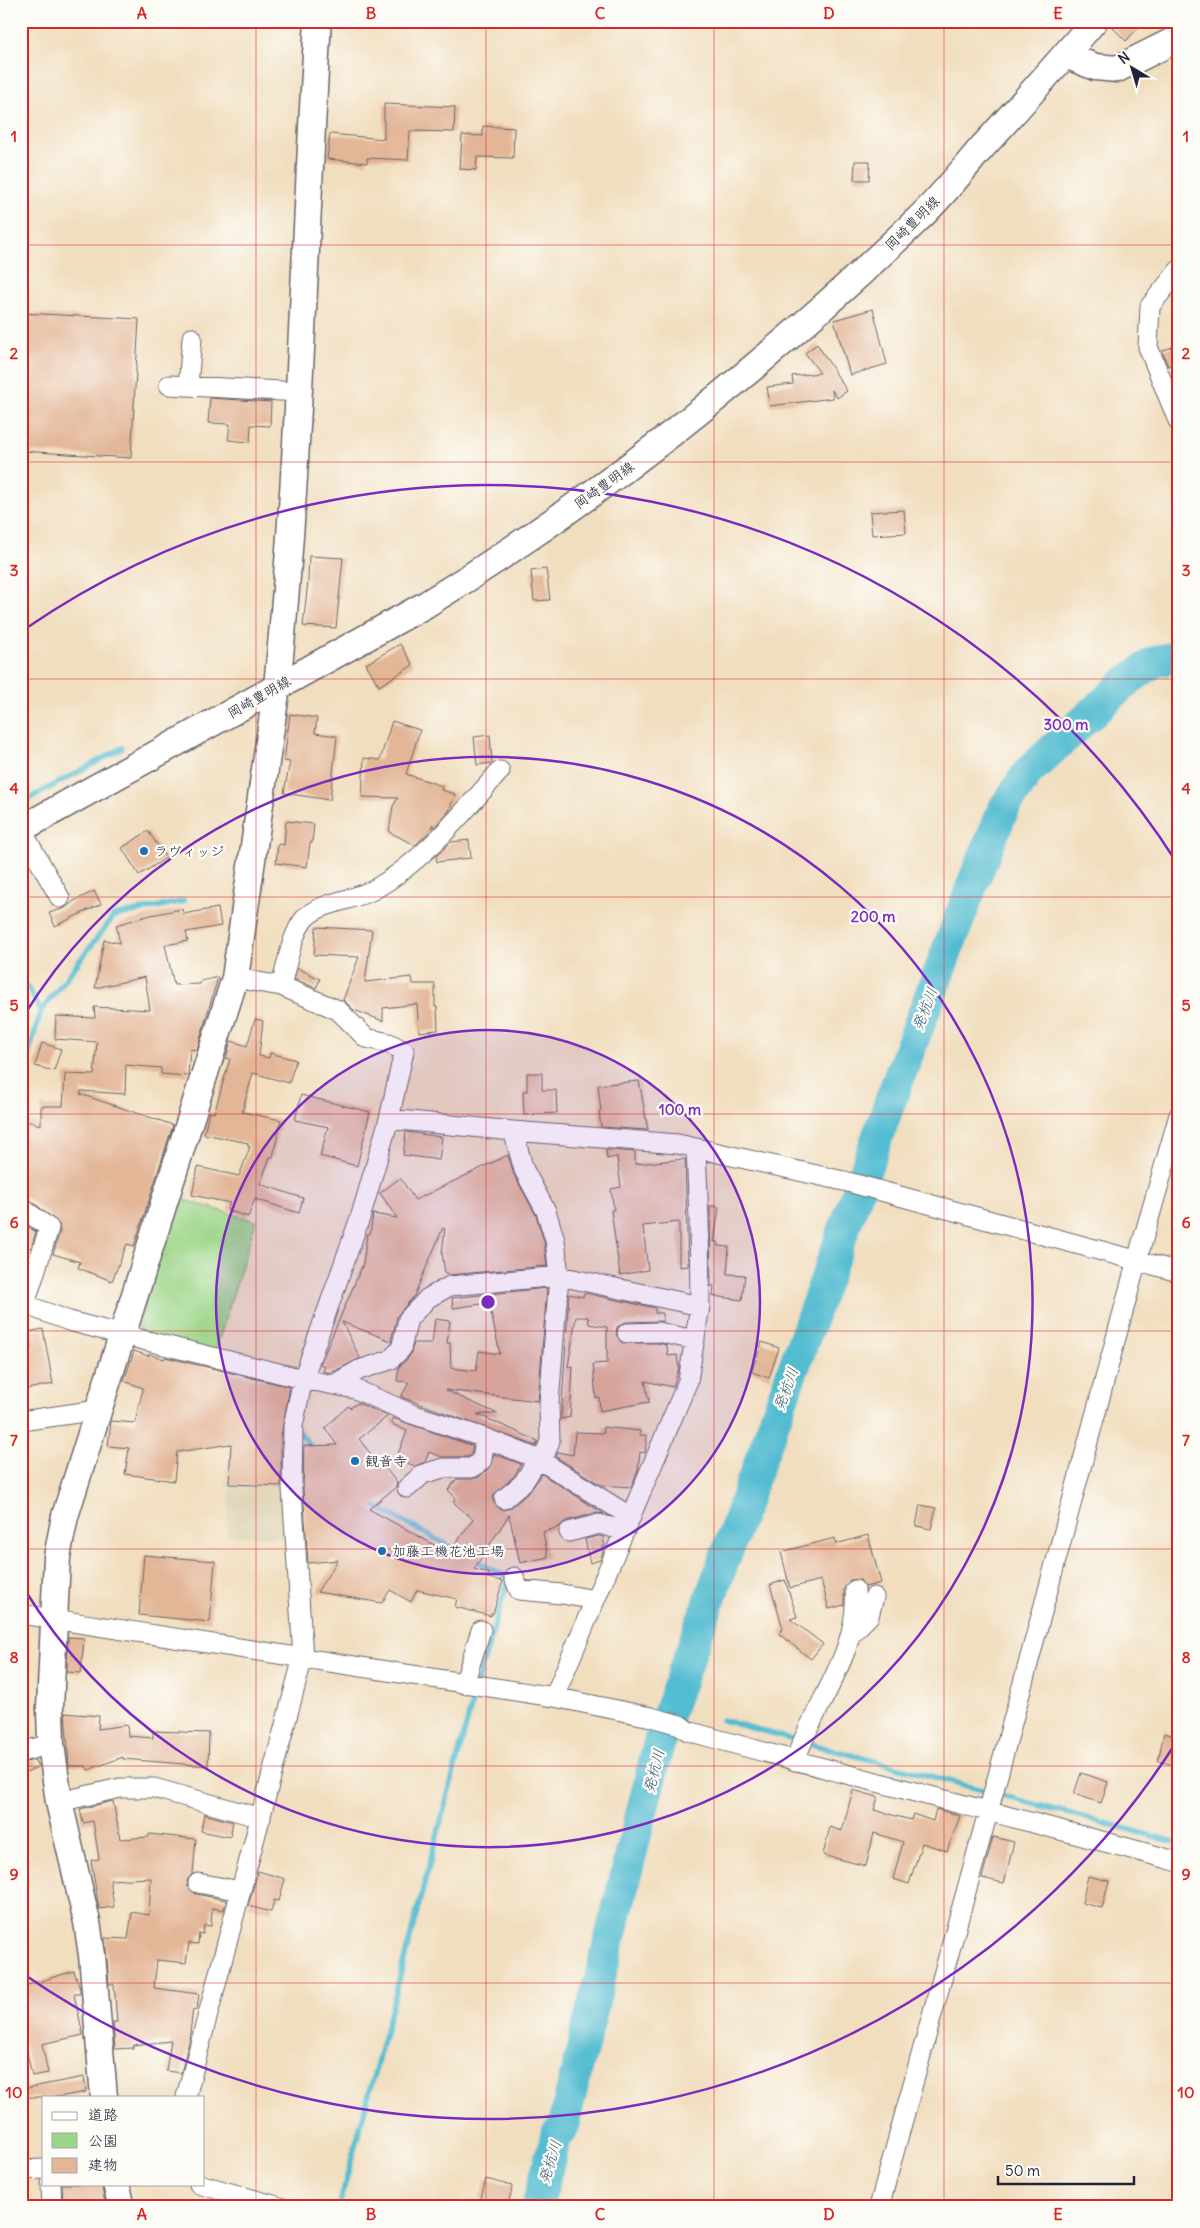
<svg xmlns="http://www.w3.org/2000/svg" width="1200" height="2228" font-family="Delius,'Klee One',sans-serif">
  <rect width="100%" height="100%" fill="#fdfcf7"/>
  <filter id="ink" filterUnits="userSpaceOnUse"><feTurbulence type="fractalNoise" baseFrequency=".02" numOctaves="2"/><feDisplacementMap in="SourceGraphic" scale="10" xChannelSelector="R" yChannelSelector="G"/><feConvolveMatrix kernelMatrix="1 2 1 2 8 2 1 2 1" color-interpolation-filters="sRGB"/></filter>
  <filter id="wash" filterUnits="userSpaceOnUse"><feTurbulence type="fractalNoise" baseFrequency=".0096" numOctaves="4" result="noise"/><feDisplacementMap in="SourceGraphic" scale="20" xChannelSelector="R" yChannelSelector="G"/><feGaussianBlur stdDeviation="1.12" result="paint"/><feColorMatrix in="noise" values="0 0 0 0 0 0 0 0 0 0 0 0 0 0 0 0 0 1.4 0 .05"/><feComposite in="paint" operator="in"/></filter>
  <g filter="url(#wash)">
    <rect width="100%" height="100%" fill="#f1debf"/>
    <path fill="#dfd3b5" d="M239 1370 297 1383 290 1538 227 1535 230 1488 225 1485 229 1445 233 1443 226 1420Z"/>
    <path fill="#9cd588" stroke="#5f7c62" d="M178 1198 256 1221 215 1352 143 1334 138 1326Z"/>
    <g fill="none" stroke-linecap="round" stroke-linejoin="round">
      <path stroke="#53bcd1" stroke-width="5.5" d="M21 803 122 748
        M21 976 41 1011
        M21 1079 41 1011 114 916 184 901
        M300 1433 314 1450
        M367 1502 458 1551
        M671 1706 672 1707
        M722 1720 1179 1843
        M339 2207 480 1673 509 1578 473 1559"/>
      <path stroke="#53bcd1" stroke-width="32" d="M537 2207 556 2136 562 2129 659 1743 671 1706 898 1080 974 880 1004 808 1029 771 1127 681 1154 662 1179 656"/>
    </g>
    <g id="blocks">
      <path fill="#e3b697" d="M1109 21H1145L1126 41 1109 24Z
        M384 104 455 107 454 132 410 131 408 160 367 158V163L327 159 330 134 384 139Z
        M483 126 514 128 513 158 477 157 476 170 460 169 462 135 483 136Z
        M855 161H870L869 180H854Z
        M873 309 887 364 850 375 834 320Z
        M21 313 139 319 131 458 21 451Z
        M817 344 847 391 837 398 832 390 833 398 770 406 767 387 793 384 792 376 820 373 805 353Z
        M1179 344V361L1168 366 1162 351Z
        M210 398 271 402 270 426 251 425 250 442 228 440 230 424 208 423Z
        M904 510 906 533 872 535 870 512Z
        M309 556 343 558 336 628 303 626 308 581Z
        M546 569 550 600 534 601 531 571Z
        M400 644 413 665 379 686 366 664Z
        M290 714 317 718 315 733 337 736 330 800 284 793 290 762 284 761Z
        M392 721 420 730 406 774 442 786 441 790 455 794 449 811 433 828V824L427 834 415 845 389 832 393 806 398 798 362 797 364 758 380 760Z
        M490 735 492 763 477 765 474 737Z
        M286 821 314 824 312 843H310L307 867 276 863 278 844 284 845Z
        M148 831 166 858 139 875 122 848Z
        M469 840 471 858 437 862 436 856 451 842Z
        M94 891 101 904 55 926 49 913 65 908 74 901Z
        M218 908 221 926 186 932 188 941 165 945 174 985 200 984 201 981 218 977 197 1050 190 1049 188 1076 161 1074V1068L126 1065 125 1094 81 1091 80 1094 173 1125 134 1246 127 1244 112 1281 78 1268 80 1262 53 1254 60 1231 59 1224 28 1198 21 1196V1125L25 1126 26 1121 41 1125V1106H63L65 1074 94 1075 97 1042 55 1039 56 1016 95 1018 94 1007 150 1010 145 977 95 988 104 940 120 943 116 925 151 915 182 909 183 914Z
        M316 927 372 930 365 982 412 977 413 984H435V1007H437L438 1030 419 1032 417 1004 383 1008V1021L354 1010 343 1000 359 957 314 955Z
        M297 968 320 979 316 988 294 979Z
        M255 1019 263 1021 259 1056 269 1058 270 1053 296 1060 289 1083 253 1073 242 1112 281 1120 273 1157H270L260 1184 303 1198 299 1213 255 1199 248 1217 227 1210 230 1203 192 1195 198 1167 239 1176 250 1147H248V1143L204 1134 209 1112 214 1113 230 1059 226 1058 231 1041 247 1046Z
        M42 1043 61 1049 54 1071 35 1066Z
        M527 1073H542V1090H556L557 1113 524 1115 523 1091H527Z
        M639 1081 648 1130 601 1127 599 1111H601L598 1085Z
        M301 1095 370 1112 357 1166 320 1156 328 1127 295 1120Z
        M406 1132 442 1137 439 1160 403 1155Z
        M606 1150 635 1152V1164L685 1159 688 1266 679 1267V1222L643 1226 648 1270 620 1275 611 1210H614L611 1189 621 1187 617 1157 607 1159Z
        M508 1155 514 1175 536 1215 544 1242 547 1266 449 1275 448 1273H445L442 1253 445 1229 443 1228 414 1296 397 1316 391 1341 342 1322 360 1358 331 1373 323 1371 325 1366 320 1364 363 1264 367 1234H370L373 1214 397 1218 380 1193 400 1178 415 1200Z
        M710 1206 719 1207 714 1242H718V1246L729 1247 727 1274 745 1275 742 1300 713 1296 714 1286H711Z
        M21 1221 36 1232 31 1248 23 1246 26 1233 21 1229Z
        M547 1288 538 1401 445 1390 498 1414H477L538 1441 536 1446 401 1397 409 1382 397 1381 399 1367 409 1357 414 1343H432L435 1319 450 1321 447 1343H450L451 1368 476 1371 479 1351 500 1354 489 1303 453 1308 452 1298Z
        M584 1293 655 1308V1313H663V1321L626 1322 617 1327 616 1334 622 1343H657L667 1345 668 1356 677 1355 679 1368 673 1387 645 1381 649 1402 600 1411 599 1397 596 1398 593 1364 607 1363V1327L589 1324 588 1317H576L568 1367 573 1366 570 1417 561 1419 569 1294 583 1297Z
        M43 1329 53 1384 21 1390V1350L31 1348 28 1332Z
        M762 1342 779 1348 769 1378 752 1372Z
        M134 1351 148 1356 149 1354 164 1359 165 1357 290 1387 281 1436V1486L229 1484 231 1444 177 1452 174 1481 125 1474 129 1448 108 1446 111 1421 135 1423 143 1388 124 1381Z
        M358 1403 388 1416 359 1439 378 1463 380 1461 397 1483 396 1487 369 1509 449 1553 473 1519 453 1502 456 1498 448 1490 457 1479H472L479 1477 489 1468 494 1454 521 1464 514 1476 494 1495 493 1501 500 1509 505 1510 511 1508 530 1491 542 1474 604 1514 596 1513 566 1521 559 1527 543 1532 548 1557 520 1563 509 1515 474 1569 489 1573 488 1578 503 1581 493 1614 491 1613V1616L455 1607 457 1599 417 1590 411 1602 390 1590 382 1603 317 1592 338 1560 308 1563 303 1489 304 1446 337 1445 325 1428 348 1406 350 1408Z
        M392 1418 473 1446 471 1454 468 1457H442L429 1452 425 1462 415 1466 396 1459 407 1431 392 1424Z
        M603 1427 640 1431V1435L647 1436 645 1453 640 1452 638 1470 631 1487 601 1485 556 1457 558 1452 573 1455 575 1432 604 1433Z
        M920 1505 936 1508 931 1529 916 1526Z
        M868 1535 881 1583 865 1587 860 1580H850L844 1589V1605L829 1609 821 1580 790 1588 781 1552 835 1538 836 1544Z
        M599 1536 603 1537 605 1546 602 1547 603 1553 600 1560 590 1563 585 1539Z
        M144 1555 215 1561 210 1622 139 1615Z
        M785 1580 797 1617 790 1619 823 1644 811 1659 779 1634 783 1628 770 1585Z
        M68 1637 84 1638 81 1673 67 1672Z
        M65 1713 99 1716 98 1729 127 1725 128 1736 153 1738V1731L209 1733 208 1766 123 1759V1757L88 1770 86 1766H69Z
        M1164 1733 1179 1737V1766L1158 1761Z
        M35 1760 38 1767 21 1774V1763Z
        M1081 1773 1108 1782 1101 1803 1074 1794Z
        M853 1790 878 1797 874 1810 911 1820 913 1814 933 1821 936 1809 960 1816 947 1851 922 1843 909 1884 893 1879 903 1842 874 1833 866 1866 823 1855 830 1827 842 1831Z
        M113 1801 120 1839 149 1837V1834L196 1839 193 1873 187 1880 188 1887 196 1894 226 1900 224 1910 212 1908 211 1926 204 1925 203 1934 199 1933 198 1944 189 1943 186 1963 157 1960 154 1988 199 1994 197 2010 193 2009 189 2041 181 2073 166 2071 171 2041 133 2045V2048L115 2049 113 2022H117L114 1984H109L105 1938 128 1939 132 1912 149 1915 151 1878 110 1880 114 1907 99 1909 91 1860 99 1859 93 1821 83 1823 80 1809Z
        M204 1814 233 1822 230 1837 201 1831Z
        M993 1837 1014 1842 1004 1883 982 1878Z
        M258 1871 285 1879 279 1901 274 1900 271 1912 248 1906Z
        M1088 1876 1109 1881 1102 1908 1082 1903Z
        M74 1971 80 1989V1994H74L83 2035 42 2044 48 2073 32 2076 21 2025V1987Z
        M84 2077 86 2092 58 2097H21V2089Z
        M486 2179 513 2186 507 2207H479Z
        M62 2184H101L106 2207H63Z"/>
    </g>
  </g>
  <g filter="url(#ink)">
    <use href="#blocks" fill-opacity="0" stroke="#6a6469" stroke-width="1"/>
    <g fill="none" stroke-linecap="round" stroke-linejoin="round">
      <defs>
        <path id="street" d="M1179 270 1150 306 1148 347 1179 423
          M169 385 300 392
          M188 386 192 338
          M21 829 60 898
          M281 986C287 965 291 935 305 918 320 902 356 900 375 889 425 860 462 813 500 771
          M389 1119 513 1131 678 1144 848 1182 1179 1272
          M513 1131 524 1170 546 1211 555 1240 559 1276 549 1403 550 1441 542 1462
          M21 1207 49 1228 25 1304
          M21 1303 69 1321 123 1335 303 1379 355 1389 412 1414 485 1438 538 1459 631 1517
          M627 1333 658 1332 695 1340
          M335 1384 359 1370 390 1360 401 1349 408 1319 428 1298 450 1286 559 1276 700 1306
          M21 1421 98 1410
          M407 1488 423 1474 443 1468H472L482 1460 485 1438
          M504 1499 523 1483 538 1459
          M569 1532 599 1524 625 1531
          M514 1577 519 1590 562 1594 595 1600
          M21 1614 554 1697 651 1717 680 1725 688 1731C851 1777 1016 1817 1179 1862
          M851 1634 869 1616 874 1597
          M464 1684 481 1630
          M554 1697 688 1381 700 1306 699 1219 696 1149
          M21 1752 51 1744
          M795 1761C814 1704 860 1652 855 1590
          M59 1802 120 1788H154L261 1818
          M198 1883 241 1891
          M186 2097 303 1657 292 1489 293 1426 303 1379 361 1215 389 1119 404 1051 389 1043 366 1038 338 1010 281 986 235 978
          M21 2170 44 2169
          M51 2184 52 2207
          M199 2184 280 2207
          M879 2207 990 1805 1137 1260 1179 1115"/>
        <path id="secondary" d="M1066 55 1095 67 1117 69 1179 38
          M21 829 425 605C603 496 765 366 915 222 938 201 958 176 978 152 1017 109 1056 66 1094 21
          M104 2097 92 1955 87 1922 59 1802 51 1744 50 1708 57 1557 65 1516 235 978 277 686C300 465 304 243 318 21
          M116 2184 122 2207"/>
      </defs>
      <use href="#street" stroke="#6a6469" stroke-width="21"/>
      <use href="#secondary" stroke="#6a6469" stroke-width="29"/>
      <use href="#street" stroke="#fff" stroke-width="19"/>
      <use href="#secondary" stroke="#fff" stroke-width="26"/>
    </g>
  </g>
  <path fill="none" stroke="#d62828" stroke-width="1" stroke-opacity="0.55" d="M256 21V2207M486 21V2207M714 21V2207M944 21V2207M21 245H1179M21 462H1179M21 679H1179M21 897H1179M21 1114H1179M21 1331H1179M21 1549H1179M21 1766H1179M21 1983H1179"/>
  <circle cx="488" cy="1302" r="272" fill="#7b2cbf" fill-opacity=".12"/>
  <g fill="none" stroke="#7b2cbf" stroke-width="2.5">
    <circle cx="488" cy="1302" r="272"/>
    <path d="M23 1017A545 545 0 1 1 23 1587"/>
    <path d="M1177 1741A817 817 0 0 1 25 1975M25 629A817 817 0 0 1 1177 863"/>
  </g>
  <g fill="#1f6fb2" stroke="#fdfcf7" stroke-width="2">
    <circle cx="144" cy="851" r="5"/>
    <circle cx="355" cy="1461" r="5"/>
    <circle cx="382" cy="1551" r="5"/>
  </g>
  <g text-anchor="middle" stroke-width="4.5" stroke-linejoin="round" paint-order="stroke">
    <g font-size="14" fill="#22223b" stroke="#fdfcf7">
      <text transform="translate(912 223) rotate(-45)" y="5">岡崎豊明線</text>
      <text transform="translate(604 485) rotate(-36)" y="5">岡崎豊明線</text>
      <text transform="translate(259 697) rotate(-30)" y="5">岡崎豊明線</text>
    </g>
    <g font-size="14" fill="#22223b" stroke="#fdfcf7" text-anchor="start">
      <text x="154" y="856">ラヴィッジ</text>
      <text x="365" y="1466">観音寺</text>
      <text x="392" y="1556">加藤工機花池工場</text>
    </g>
    <g font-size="15" font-style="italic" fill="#366077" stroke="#fdfcf7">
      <text transform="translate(925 1009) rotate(-69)" y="5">発杭川</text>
      <text transform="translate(786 1389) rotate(-70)" y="5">発杭川</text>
      <text transform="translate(654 1771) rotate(-76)" y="5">発杭川</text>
      <text transform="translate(550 2162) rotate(-73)" y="5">発杭川</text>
    </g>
  </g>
  <circle cx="488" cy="1302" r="8" fill="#7b2cbf" stroke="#fdfcf7" stroke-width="2.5"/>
  <g font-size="15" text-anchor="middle" font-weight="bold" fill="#7b2cbf" stroke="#fdfcf7" stroke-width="4.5" stroke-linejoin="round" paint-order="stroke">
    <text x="1066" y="730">300 m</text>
    <text x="873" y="922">200 m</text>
    <text x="680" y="1115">100 m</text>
  </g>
  <rect width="1200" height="2228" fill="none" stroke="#fdfcf7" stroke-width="55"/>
  <rect x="42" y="2096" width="162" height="90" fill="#fdfcf7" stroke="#a5a5ac"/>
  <rect x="52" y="2112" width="25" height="8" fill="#ffffff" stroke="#a5a5ac"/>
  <text x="88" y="2120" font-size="15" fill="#22223b">道路</text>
  <rect x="52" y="2133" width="25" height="15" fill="#9cd588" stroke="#a5a5ac"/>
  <text x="88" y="2146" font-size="15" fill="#22223b">公園</text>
  <rect x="52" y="2158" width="25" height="15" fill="#e3b697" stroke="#a5a5ac"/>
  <text x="88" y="2170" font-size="15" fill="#22223b">建物</text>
  <g transform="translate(1132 68) rotate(322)" stroke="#fdfcf7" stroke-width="4" paint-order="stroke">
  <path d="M0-4L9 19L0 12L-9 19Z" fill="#22223b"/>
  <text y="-8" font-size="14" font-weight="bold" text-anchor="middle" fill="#22223b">N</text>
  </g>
  <path d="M998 2176v8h136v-8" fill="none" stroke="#22223b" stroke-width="2.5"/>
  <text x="1005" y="2176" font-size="15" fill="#22223b" stroke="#fdfcf7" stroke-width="4" paint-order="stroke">50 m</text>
  <rect x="28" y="28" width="1144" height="2172" fill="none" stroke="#d62828" stroke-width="2"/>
  <g font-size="16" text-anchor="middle" font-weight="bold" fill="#d62828">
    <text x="142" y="19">A</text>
    <text x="371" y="19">B</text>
    <text x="600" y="19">C</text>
    <text x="829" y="19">D</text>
    <text x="1058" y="19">E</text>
    <text x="14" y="142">1</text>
    <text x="1186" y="142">1</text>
    <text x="14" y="359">2</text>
    <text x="1186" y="359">2</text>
    <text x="14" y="576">3</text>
    <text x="1186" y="576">3</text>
    <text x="14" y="794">4</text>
    <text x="1186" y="794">4</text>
    <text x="14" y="1011">5</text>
    <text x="1186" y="1011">5</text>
    <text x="14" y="1228">6</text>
    <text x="1186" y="1228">6</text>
    <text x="14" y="1446">7</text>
    <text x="1186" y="1446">7</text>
    <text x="14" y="1663">8</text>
    <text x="1186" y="1663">8</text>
    <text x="14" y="1880">9</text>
    <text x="1186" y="1880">9</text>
    <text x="14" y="2098">10</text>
    <text x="1186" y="2098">10</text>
    <text x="142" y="2220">A</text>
    <text x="371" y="2220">B</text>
    <text x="600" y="2220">C</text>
    <text x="829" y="2220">D</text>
    <text x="1058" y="2220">E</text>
  </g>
</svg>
